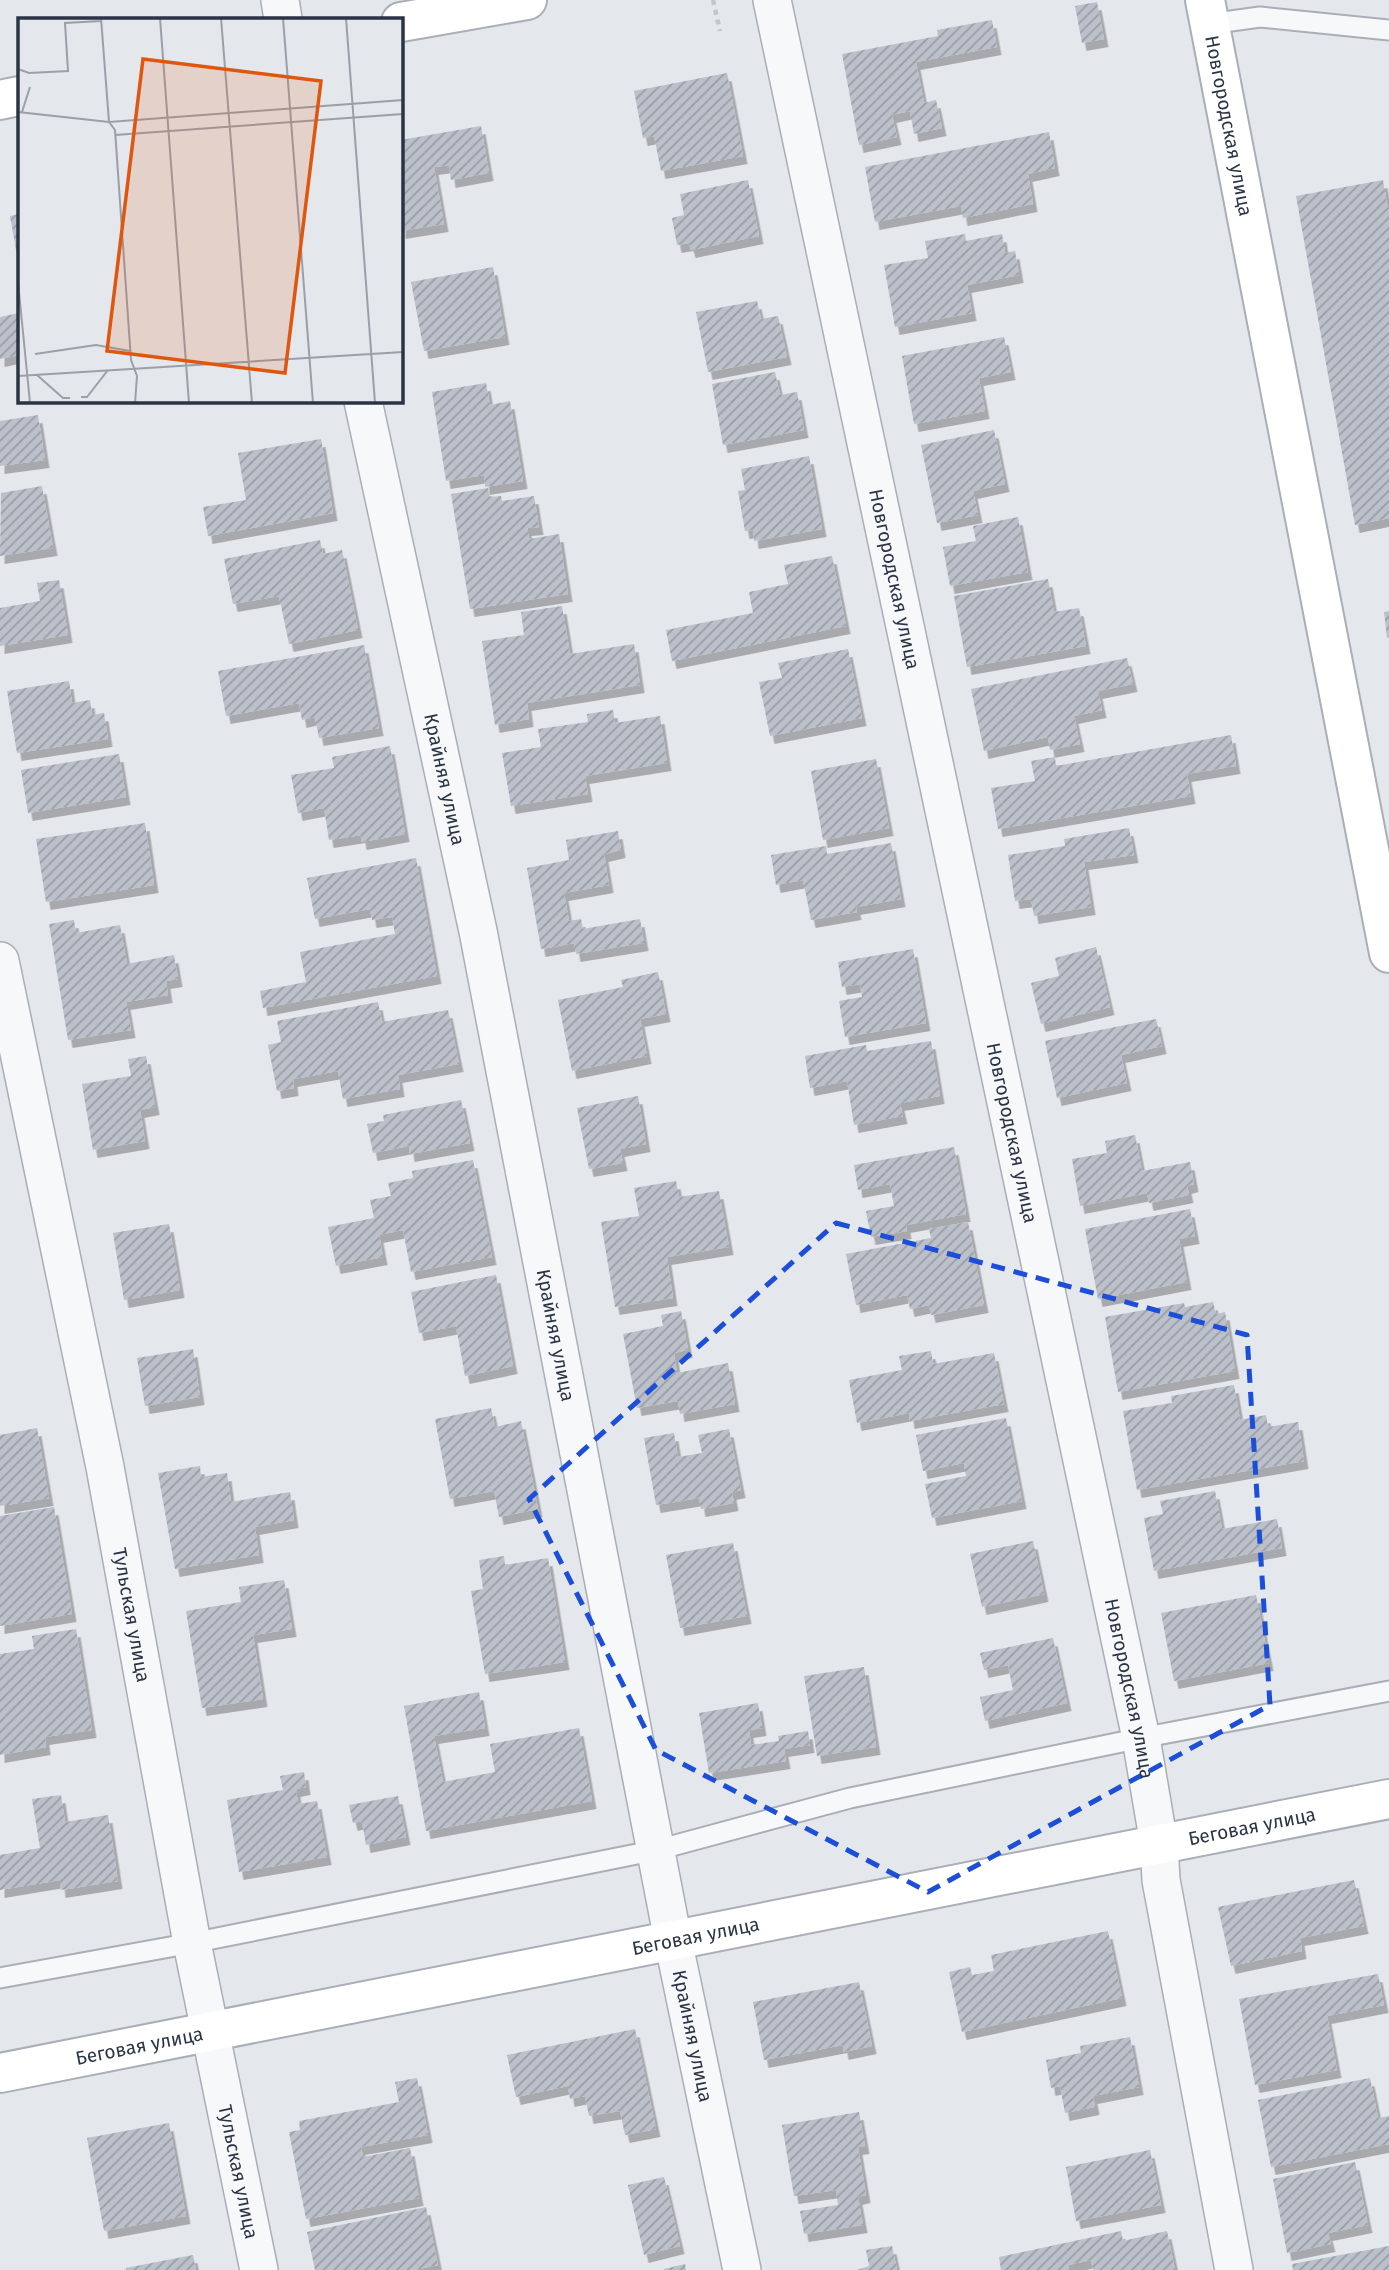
<svg xmlns="http://www.w3.org/2000/svg" width="1389" height="2270" font-family="'Fira Sans',sans-serif">
  <defs>
    <pattern id="building-hatch" width="6" height="6" patternUnits="userSpaceOnUse" patternTransform="scale(1.75)"><rect width="6" height="6" fill="#bbc0ca"/><path d="M-1 1l2-2M0 6l6-6M5 7l2-2" fill="none" stroke="#989da6"/></pattern>
    <filter id="shadow"><feDropShadow dx="4.5" dy="8" stdDeviation="0" flood-color="#0004"/></filter>
  </defs>
  <rect width="100%" height="100%" fill="#e4e7ec"/>
  <path fill="url(#building-hatch)" filter="url(#shadow)" d="M1097 2 1104 39 1082 43 1075 6Z
    M992 20 997 47 916 62 924 103 936 100 942 128 914 134 910 111 892 115 897 137 859 145 842 54 938 36 937 30Z
    M727 73 743 156 661 171 654 136 643 138 634 91Z
    M481 126 489 173 451 180 449 165 434 167 444 224 401 231V140Z
    M1049 132 1055 168 1028 174 1033 204 963 218 961 206 875 222 865 167Z
    M748 180 759 236 691 250 689 243 677 245 672 218 684 215 680 194Z
    M1383 180 1389 215V518L1355 525 1296 196Z
    M19 214V261H18L10 216Z
    M965 234 966 241 1002 234 1005 253 1015 251 1019 275 967 285 972 313 895 327 884 265 928 258 925 241Z
    M493 267 505 337 424 351 411 282Z
    M757 301 761 319 778 316 787 357 708 372 696 312Z
    M19 313V355L0 359V317Z
    M1004 337 1011 372 979 378 985 411 914 424 902 356Z
    M775 372 780 395 797 392 804 430 723 445 712 384Z
    M486 383 490 405 510 401 523 481 485 487 484 475 446 481 432 392Z
    M38 415 45 460 0 466V421Z
    M994 430 1005 484 973 491 978 515 937 523 921 445Z
    M321 439 333 513 208 536 203 507 246 500 238 453Z
    M809 456 822 529 754 541 753 530 745 531 738 491 745 490 741 469Z
    M42 486 53 548 0 556 1 493Z
    M488 488 490 497 501 496 502 501 534 496 539 527 527 528 529 539 559 534 568 594 470 609 451 494Z
    M1018 517 1028 572 950 586 943 547 976 541 973 526Z
    M320 540 323 554 342 550 358 630 289 644 279 596 233 604 224 559Z
    M832 556 846 626 672 661 666 630 753 613 749 592 788 584 784 565Z
    M1048 579 1054 612 1079 608 1086 646 967 667 954 596Z
    M59 580 68 635 0 646V608L40 601 37 583Z
    M562 606 570 654 634 644 640 685 527 703 529 719 495 725 482 641 524 635 521 612Z
    M1389 611V637L1387 638 1384 612Z
    M364 645 379 728 319 738 315 717 302 720 299 703 226 716 218 671Z
    M848 649 862 718 770 736 759 682 782 678 778 663Z
    M1127 658 1133 684 1098 691 1102 710 1074 716 1080 744 1050 750 1048 737 984 751 971 689Z
    M69 681 72 703 90 700 92 715 104 713 108 739 17 753 7 691Z
    M613 710 615 723 660 716 667 763 585 776 588 794 511 806 502 753 541 747 538 729 588 722 587 714Z
    M1231 735 1236 766 1187 774 1191 796 998 829 991 788 1035 781 1031 761 1055 757 1056 766Z
    M390 746 405 834 362 842 361 835 329 840 324 808 298 813 291 775 334 768 332 757Z
    M119 754 126 797 28 813 21 770Z
    M876 759 889 828 823 840 811 771Z
    M145 823 154 885 46 902 36 839Z
    M1129 828 1134 855 1084 862 1091 907 1034 916 1031 899 1015 901 1008 855 1065 846 1064 839Z
    M618 831 621 850 604 854 609 885 564 893 569 921 581 919 583 929 640 919 644 943 576 954 574 943 541 949 527 868 569 860 566 840Z
    M891 843 901 899 856 907 857 912 811 920 803 880 776 885 771 855 826 846 827 854Z
    M416 858 437 976 263 1008 260 991 306 982 300 952 395 934 392 917 372 920 370 909 315 919 307 878Z
    M74 920 76 933 120 925 127 964 174 955 178 979 166 981 168 995 126 1002 131 1030 68 1040 49 924Z
    M1096 947 1110 1007 1041 1024 1031 983 1059 976 1055 958Z
    M913 949 926 1023 845 1037 839 1001 862 997 860 984 842 987 838 962Z
    M658 972 666 1014 640 1019 647 1056 572 1071 558 1000 623 987 621 980Z
    M378 1002 382 1022 448 1010 459 1064 398 1075 400 1089 343 1099 338 1071 293 1079 294 1088 277 1091 268 1045 281 1042 277 1021Z
    M1156 1019 1162 1046 1121 1055 1127 1083 1057 1098 1045 1041Z
    M931 1041 940 1096 900 1103 903 1116 854 1125 847 1081 810 1088 805 1056 866 1045 867 1051Z
    M146 1056 155 1107 140 1110 145 1141 93 1150 82 1084 131 1076 128 1059Z
    M638 1096 646 1144 620 1149 623 1163 589 1169 577 1108Z
    M461 1100 470 1143 410 1154 409 1146 373 1153 367 1124 384 1121 383 1115Z
    M1135 1135 1142 1171 1190 1162 1194 1184 1187 1186 1189 1195 1149 1203 1147 1193 1080 1206 1072 1159 1107 1153 1105 1141Z
    M954 1147 966 1214 906 1225 907 1231 871 1237 866 1211 894 1206 890 1184 858 1190 854 1165Z
    M473 1160 492 1257 411 1272 403 1230 379 1235 383 1257 336 1266 328 1227 374 1218 370 1200 391 1196 388 1183 413 1178 412 1171Z
    M676 1181 679 1197 719 1191 729 1247 667 1257 673 1298 615 1307 601 1222 639 1216 634 1188Z
    M1190 1209 1195 1236 1179 1239 1187 1282 1098 1299 1085 1229Z
    M968 1222 984 1305 931 1315 929 1305 910 1309 907 1295 856 1305 846 1254 931 1238 929 1229Z
    M169 1224 180 1290 124 1300 113 1233Z
    M496 1275 513 1366 465 1376 456 1326 419 1333 411 1292Z
    M1213 1302 1216 1314 1225 1312 1235 1371 1118 1392 1105 1317 1184 1303 1185 1307Z
    M681 1311 688 1350 674 1353 677 1373 728 1363 735 1404 680 1414 678 1401 637 1408 623 1334 663 1326 661 1315Z
    M193 1349 200 1397 145 1406 137 1358Z
    M931 1351 933 1364 994 1353 1004 1404 910 1421 909 1413 857 1423 849 1380 902 1370 899 1356Z
    M1234 1385 1240 1420 1266 1415 1268 1427 1298 1422 1304 1461 1137 1490 1123 1411 1172 1403 1171 1396Z
    M491 1408 495 1427 521 1421 538 1509 499 1517 494 1491 450 1499 435 1419Z
    M1006 1418 1022 1501 932 1518 925 1484 966 1476 964 1463 923 1471 916 1435Z
    M37 1428 49 1498 0 1506V1435Z
    M729 1429 741 1490 732 1492 734 1503 701 1509 699 1498 656 1505 644 1438 674 1433 678 1457 702 1453 698 1435Z
    M200 1466 201 1477 227 1473 231 1502 290 1492 294 1520 255 1527 259 1555 175 1569 158 1473Z
    M1215 1491 1222 1529 1277 1519 1282 1548 1154 1571 1144 1518 1163 1514 1160 1501Z
    M54 1507 72 1614 0 1626V1516Z
    M1033 1541 1044 1594 982 1607 970 1554Z
    M733 1543 747 1616 680 1628 666 1555Z
    M504 1556 505 1565 548 1558 565 1662 485 1674 471 1591 483 1589 479 1560Z
    M284 1580 292 1629 253 1635 263 1699 202 1708 186 1611 241 1602 239 1587Z
    M1256 1595 1269 1663 1174 1681 1161 1613Z
    M76 1629 92 1730 45 1737 46 1747 0 1755V1654L34 1649 32 1636Z
    M1053 1638 1067 1703 985 1721 980 1697 1013 1690 1008 1665 984 1670 980 1653Z
    M864 1667 876 1747 817 1756 804 1676Z
    M479 1692 485 1728 434 1736 443 1782 495 1772 490 1744 579 1728 592 1801 426 1831 404 1706Z
    M758 1703 762 1728 749 1730 751 1745 779 1741 778 1736 808 1731 810 1745 784 1749 786 1761 709 1773 699 1713Z
    M304 1772 306 1787 296 1789 298 1804 317 1801 327 1857 239 1872 227 1800 283 1790 280 1776Z
    M61 1795 65 1822 108 1815 118 1881 61 1890 60 1880 0 1890V1855L40 1848 32 1799Z
    M398 1796 406 1837 366 1845 362 1821 353 1823 349 1805Z
    M1354 1880 1364 1926 1300 1938 1302 1951 1231 1966 1218 1907Z
    M1108 1931 1122 1998 962 2032 949 1972 970 1967 972 1975 994 1971 991 1955Z
    M1378 1974 1384 2005 1327 2016 1337 2070 1255 2085 1239 1999Z
    M859 1982 872 2046 844 2052 843 2045 764 2060 753 2002Z
    M635 2029 656 2129 625 2135 620 2111 589 2116 585 2096 570 2099 568 2086 516 2097 507 2055Z
    M1130 2037 1139 2087 1093 2096 1095 2107 1065 2113 1060 2086 1051 2088 1046 2060 1081 2053 1080 2046Z
    M417 2078 428 2135 361 2147 363 2157 410 2148 419 2198 306 2219 289 2132 300 2130 299 2121 399 2102 395 2082Z
    M1370 2078 1378 2118 1389 2116V2144L1271 2167 1258 2100Z
    M859 2112 865 2146 858 2147 866 2195 858 2197 863 2225 804 2234 800 2211 838 2205 836 2190 794 2196 782 2125Z
    M169 2123 186 2216 104 2231 87 2138Z
    M1150 2150 1161 2205 1076 2221 1066 2167Z
    M1355 2162 1368 2225 1328 2233 1331 2244 1287 2253 1273 2179Z
    M664 2177 680 2246 644 2255 628 2185Z
    M426 2207 438 2265 414 2270H315L307 2232Z
    M1121 2231 1123 2241 1167 2231 1175 2270H1093L1091 2260 1068 2265 1069 2270H1001L999 2257Z
    M892 2246 897 2270H857L869 2266 866 2250Z
    M1389 2246V2270H1293L1292 2264Z
    M193 2255 196 2270H126V2268Z
    M685 2264 686 2270H664V2269Z"/>
  <g fill="none" stroke-linecap="round" stroke-linejoin="round">
    <defs>
      <path id="lane" d="M1209 24 1260 17 1389 30
        M0 1978 192 1943 657 1850 850 1798 1141 1738 1389 1691"/>
      <g id="street">
        <path d="M280 0 283 19"/>
        <path id="s1" d="M772 0 1141 1738 1159 1844 1161 1880 1234 2270"/>
        <path id="s2" d="M363 401 478 931 673 1940 742 2270"/>
        <path id="s3" d="M0 961 105 1467 192 1943 259 2270"/>
      </g>
      <g id="secondary">
        <path id="s4" d="M1205 0 1389 953"/>
        <path d="M401 22 527 0"/>
        <path d="M0 100 19 96"/>
        <path id="s5" d="M0 2073 1389 1799"/>
      </g>
    </defs>
    <use href="#lane" stroke="#a9aeb7" stroke-width="23"/>
    <use href="#street" stroke="#a9aeb7" stroke-width="40"/>
    <use href="#secondary" stroke="#a9aeb7" stroke-width="42"/>
    <path stroke="#c2c5cb" stroke-width="4.5" stroke-dasharray="5 5" stroke-linecap="butt" d="M713 0 720 31"/>
    <use href="#lane" stroke="#f7f8fa" stroke-width="19"/>
    <use href="#street" stroke="#f7f8fa" stroke-width="37"/>
    <use href="#secondary" stroke="#fff" stroke-width="38"/>
  </g>
  <path fill="none" stroke="#1d4ed8" stroke-width="5" stroke-dasharray="14 9" stroke-linejoin="round" d="M836 1223 1247 1335 1270 1705 928 1892 656 1750 529 1499Z"/>
  <g text-anchor="middle" stroke-width="6" stroke-linejoin="round" paint-order="stroke">
    <g font-size="19" fill="#2b3445" stroke="#f4f6f9">
      <text dy="7" stroke="none"><textPath href="#s4" startOffset="128">Новгородская улица</textPath></text>
      <text dy="7" stroke="none"><textPath href="#s1" startOffset="592">Новгородская улица</textPath></text>
      <text dy="7" stroke="none"><textPath href="#s2" startOffset="387">Крайняя улица</textPath></text>
      <text dy="7" stroke="none"><textPath href="#s1" startOffset="1158">Новгородская улица</textPath></text>
      <text dy="7" stroke="none"><textPath href="#s2" startOffset="954">Крайняя улица</textPath></text>
      <text dy="7" stroke="none"><textPath href="#s3" startOffset="667">Тульская улица</textPath></text>
      <text dy="7" stroke="none"><textPath href="#s1" startOffset="1726">Новгородская улица</textPath></text>
      <text dy="7" stroke="none"><textPath href="#s5" startOffset="1276">Беговая улица</textPath></text>
      <text dy="7" stroke="none"><textPath href="#s5" startOffset="709">Беговая улица</textPath></text>
      <text dy="7" stroke="none"><textPath href="#s2" startOffset="1668">Крайняя улица</textPath></text>
      <text dy="7" stroke="none"><textPath href="#s5" startOffset="142">Беговая улица</textPath></text>
      <text dy="7" stroke="none"><textPath href="#s3" startOffset="1234">Тульская улица</textPath></text>
    </g>
  </g>
  <g transform="translate(18 18)">
    <rect width="385" height="385" fill="#e4e7ec"/>
    <path fill="none" stroke="#9a9fa9" stroke-width="2" d="M83 0 91 104 97 112 113 342 119 358 117 385M142 0 171 385M203 0 234 385M265 0 295 385M328 0 357 385M0 51 11 55 50 53 47 5 83 3M0 94 91 104 385 82M4 94 12 69M97 117 385 96M0 264 12 385M17 336 78 327 112 333M19 357 45 380H52M0 358 385 334M63 379H69L90 352"/>
    <path fill="#df570f" fill-opacity="0.15" stroke="#df570f" stroke-width="3.5" d="M125 41 303 63 267 355 89 333Z"/>
    <rect width="385" height="385" fill="none" stroke="#2b3445" stroke-width="3.5"/>
  </g>
</svg>
